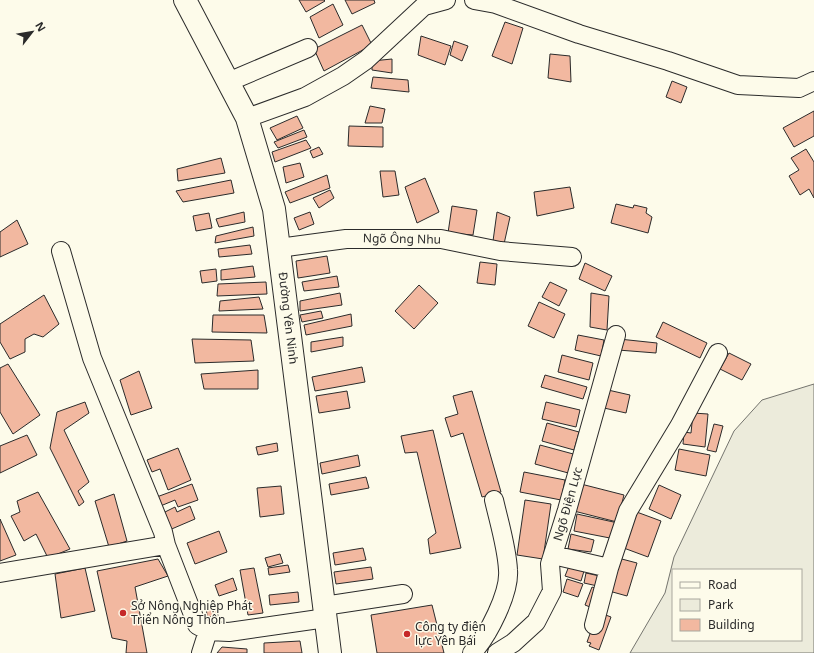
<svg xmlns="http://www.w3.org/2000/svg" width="814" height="653" font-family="'Noto Sans',sans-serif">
  <rect width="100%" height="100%" fill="#fdfbea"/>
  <path fill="#ecebdb" stroke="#74746e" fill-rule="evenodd" d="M814 384V653H630L665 593 674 557 734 431 762 400ZM673 570H801V640H673Z"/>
  <path fill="#f2b8a0" stroke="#2b2b2b" d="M299 0H324L325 1 306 12Z
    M345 0H374L375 3 352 14Z
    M333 4 343 25 319 38 310 17Z
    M505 22 523 28 512 64 492 56Z
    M362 25 372 45 324 71 314 49Z
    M421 36 451 46 445 65 418 55Z
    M454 41 468 46 462 61 450 55Z
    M550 54 570 56 571 82 548 78Z
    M392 59V73L372 70V61Z
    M373 77 408 80 409 92 371 88Z
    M672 81 687 87 681 103 666 97Z
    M370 106 385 109 382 123H365Z
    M814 111V136L794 147 783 128Z
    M297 116 303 128 277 140 270 128Z
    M349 126 383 127V147L348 146Z
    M304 130 307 137 278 148 274 142Z
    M306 140 311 148 275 162 272 152Z
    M319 147 323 154 313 158 310 151Z
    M806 149 814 162V198L809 189 800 195 789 176 799 170 791 158Z
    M221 158 225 173 178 181 177 169Z
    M300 163 304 177 286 183 283 167Z
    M380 171H395L399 195 383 197Z
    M327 175 330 188 290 203 285 192Z
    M425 178 439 212 417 223 405 187Z
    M231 180 234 193 183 202 176 191Z
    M570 187 574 208 537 216 534 192Z
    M330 190 334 198 319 208 313 198Z
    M616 204 633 208 634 205 647 208 646 213 652 217 648 233 611 223Z
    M452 206 477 210 473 235 448 233Z
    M244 212 245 222 219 227 216 219Z
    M310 212 314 224 299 230 294 218Z
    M497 212 510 217 504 244 493 241Z
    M209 213 212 228 196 231 193 216Z
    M17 220 28 244 0 257V232Z
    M253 227 254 236 215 243 216 236Z
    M250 245 252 254 219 257 218 249Z
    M327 256 330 273 298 278 296 261Z
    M480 262 497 264 495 285 477 283Z
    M585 263 612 276 605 291 579 279Z
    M253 266 255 277 221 280V270Z
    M216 269 217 281 202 283 200 271Z
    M337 276 339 287 304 291 302 282Z
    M266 282 267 294 217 296 218 284Z
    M550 282 567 290 559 306 542 297Z
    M419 285 438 303 414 329 395 311Z
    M340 293 342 305 300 311V301Z
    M591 293 609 296 607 330 590 327Z
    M44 295 59 324 43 337 34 334 25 339V352L10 359 0 342V324Z
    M259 297 263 309 219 311 220 301Z
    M539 302 565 314 554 338 528 326Z
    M321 311 323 318 302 322 300 315Z
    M351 314 352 326 306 335 304 325Z
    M213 315H264L267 333 212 332Z
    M663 322 707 343 700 358 656 337Z
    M578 335 604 340 601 356 575 350Z
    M343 337V346L311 352V342Z
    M192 339 251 340 254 361 195 363Z
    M619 339 657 343 656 353 618 350Z
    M729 353 751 364 742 380 720 369Z
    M562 355 593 363 589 380 558 372Z
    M8 364 40 415 13 434 0 412V368Z
    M362 367 365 382 315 391 312 377Z
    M258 370V389H204L201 374Z
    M139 371 152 408 131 415 120 380Z
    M545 375 587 387 583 399 541 387Z
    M608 390 630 395 626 413 604 408Z
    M347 391 350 408 319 413 316 396Z
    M472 391 501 492 482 497 463 433 451 437 445 418 458 414 453 396Z
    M85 402 89 413 64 430 89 482 78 491 84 502 79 506 50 448 57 412Z
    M546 402 580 410 576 427 542 419Z
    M693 413 708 414 705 447 683 444 684 432 691 433Z
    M547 423 579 432 574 450 542 441Z
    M714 424 723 426 716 452 707 450Z
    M433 430 461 548 430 554 428 539 436 533 417 452 405 453 401 436Z
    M27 435 37 455 0 473V446Z
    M277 443 278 451 258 455 256 447Z
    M540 445 577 455 572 474 535 464Z
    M178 448 191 480 168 490 160 469 152 472 147 460Z
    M679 449 710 455 706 476 675 470Z
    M358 455 360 466 322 474 320 463Z
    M524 472 565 480 561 500 520 492Z
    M366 477 369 488 331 495 329 484Z
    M577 483 624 495 617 522 570 510Z
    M192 484 198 500 178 507 175 500 158 507 154 498Z
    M659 485 681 495 671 519 649 509Z
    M281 486 284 514 260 517 257 488Z
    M38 492 70 549 48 558 36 534 24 541 11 516 20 512 17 501Z
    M114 494 127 541 109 547 95 501Z
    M525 500 551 504 543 559 517 555Z
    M190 506 195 519 167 531 159 515 175 507 177 512Z
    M634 511 661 521 648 557 621 547Z
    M577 514 618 523 615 539 574 531Z
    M0 519 16 555 0 561Z
    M219 531 227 552 195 564 187 543Z
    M571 534 594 540 591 552 568 549Z
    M363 548 366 560 335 565 333 553Z
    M280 554 283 563 268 567 265 558Z
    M618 558 637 563 627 596 609 591Z
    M158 559 168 576 135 587 147 653H126L127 641 112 638 97 571Z
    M288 565 290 572 269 575 268 568Z
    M569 566 584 571 581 581 565 576Z
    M371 567 373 579 336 584 334 572Z
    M85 568 95 611 61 618 55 574Z
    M254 568 263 613 248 615 240 570Z
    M586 573 604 577 602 587 584 583Z
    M233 578 237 590 219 596 215 585Z
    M567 579 583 584 578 597 563 592Z
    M592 587 602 591 595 609 585 605Z
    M298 592 299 602 270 605 269 595Z
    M217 604 218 616 207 617 206 605Z
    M432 605 444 653H377L371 615Z
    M603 614 611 617 599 650 589 646 591 643 587 642 591 631Z
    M300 641 302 653H264V643Z
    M222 647 247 649V653H217Z"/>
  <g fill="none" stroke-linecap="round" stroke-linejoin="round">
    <defs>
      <path id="minor" d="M474 0 496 4 579 34 668 61 738 85 799 88 814 81
        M228 82 308 48
        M247 118 305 97 343 76 366 60 424 6 446 0
        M279 248 346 239H441L500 251 572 257
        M61 251 92 358 163 532 166 545 197 625 208 631 229 632 326 618
        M553 555 609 568
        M0 573 166 545
        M324 606 403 594
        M594 625 609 568 628 511 680 425 718 353
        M201 653 208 631
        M472 653C488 636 510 593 508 570 507 548 499 522 494 500
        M497 653 513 643 536 622 552 591 550 564 567 510 616 335"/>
      <path id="major" d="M185 0 247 118 274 209 330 653"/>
    </defs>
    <use href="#minor" stroke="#2b2b2b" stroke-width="20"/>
    <use href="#major" stroke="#2b2b2b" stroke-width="24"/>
    <use href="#minor" stroke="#fdfbea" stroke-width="18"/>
    <use href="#major" stroke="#fdfbea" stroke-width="22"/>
  </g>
  <g fill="#c62828" stroke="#fdfbea" stroke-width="1.5">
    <circle cx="123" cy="613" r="4"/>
    <circle cx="407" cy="634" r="4"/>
  </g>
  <g text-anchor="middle" stroke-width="3" stroke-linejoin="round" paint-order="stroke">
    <g font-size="12" fill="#2b2b2b" stroke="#fdfbea">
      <text transform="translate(402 239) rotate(1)" y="4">Ngõ Ông Nhu</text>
      <text transform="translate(288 318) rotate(83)" y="4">Đường Yên Ninh</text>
      <text transform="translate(568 504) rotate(-74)" y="4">Ngõ Điện Lực</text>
    </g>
    <g font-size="12" fill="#2b2b2b" stroke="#fdfbea" text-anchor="start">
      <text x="131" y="610">Sở Nông Nghiệp Phát<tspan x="131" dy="14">Triển Nông Thôn</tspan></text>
      <text x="415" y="631">Công ty điện<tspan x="415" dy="14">lực Yên Bái</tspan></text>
    </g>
  </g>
  <rect x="672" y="569" width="130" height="72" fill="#fdfbea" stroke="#a9a89e"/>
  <rect x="680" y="582" width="20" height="6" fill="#fdfbea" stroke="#a9a89e"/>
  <text x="708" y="589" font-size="12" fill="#2b2b2b">Road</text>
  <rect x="680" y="599" width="20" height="12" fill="#ecebdb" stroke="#a9a89e"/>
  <text x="708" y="609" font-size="12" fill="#2b2b2b">Park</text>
  <rect x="680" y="619" width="20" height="12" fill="#f2b8a0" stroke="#a9a89e"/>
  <text x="708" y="629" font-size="12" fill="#2b2b2b">Building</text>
  <g transform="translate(32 32) rotate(59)" stroke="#fdfbea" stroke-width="3" paint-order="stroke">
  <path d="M0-3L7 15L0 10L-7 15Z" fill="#2b2b2b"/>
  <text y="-6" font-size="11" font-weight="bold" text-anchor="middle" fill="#2b2b2b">N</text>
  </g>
</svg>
